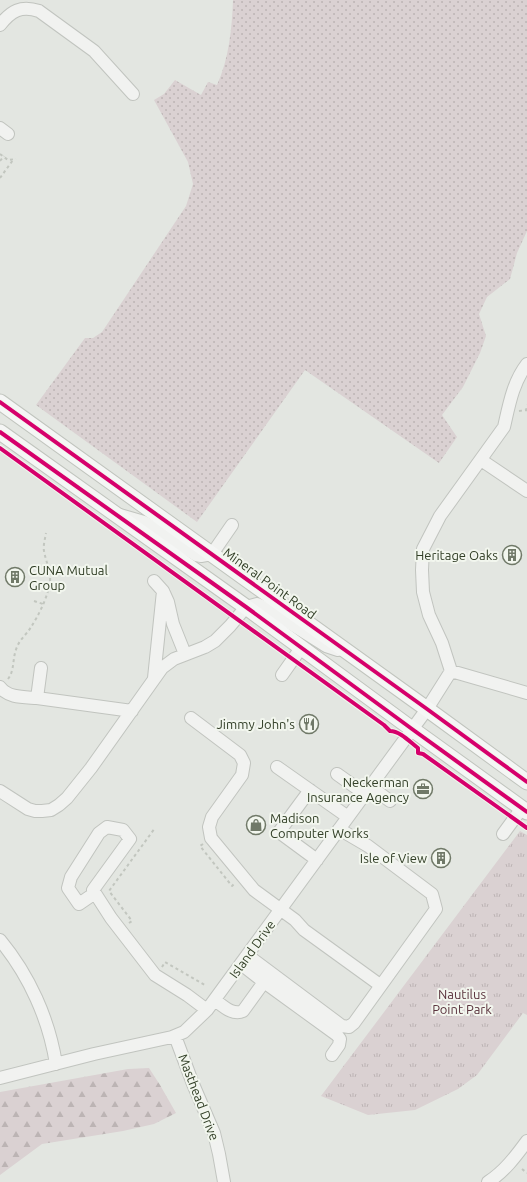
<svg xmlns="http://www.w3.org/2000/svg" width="527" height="1182" font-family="Ubuntu,sans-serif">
  <defs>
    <pattern id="grass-dots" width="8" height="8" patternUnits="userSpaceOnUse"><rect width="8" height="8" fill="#dad1d2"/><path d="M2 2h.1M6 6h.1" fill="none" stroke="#bcb4b4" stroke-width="1.8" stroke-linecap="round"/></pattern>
    <pattern id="forest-firs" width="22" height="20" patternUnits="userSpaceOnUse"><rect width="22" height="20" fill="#dad1d2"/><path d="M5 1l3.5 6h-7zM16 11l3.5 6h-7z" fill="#bcb4b4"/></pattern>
    <pattern id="park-tufts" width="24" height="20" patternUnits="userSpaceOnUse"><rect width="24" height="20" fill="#dad1d2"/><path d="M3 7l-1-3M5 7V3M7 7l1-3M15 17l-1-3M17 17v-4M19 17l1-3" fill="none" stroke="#bcb4b4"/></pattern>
  </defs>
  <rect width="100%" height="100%" fill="#e3e6e1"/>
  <path fill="url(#grass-dots)" d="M233 0H527V231L517 253 510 279 487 297 479 314 486 336 480 353 463 387 442 415 457 437 439 463 305 370 197 522 36 405 85 338H93L102 332 186 206 193 184 188 162 154 100 164 94 175 80 201 95 208 82 217 85C229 59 232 28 233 0Z"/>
  <path fill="url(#forest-firs)" d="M149 1068 160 1085 176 1113 154 1124 123 1131 42 1144 0 1175V1092L128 1069Z"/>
  <path fill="url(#park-tufts)" d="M520 831 527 835V1015L523 1013 477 1075 458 1089 415 1110 368 1115 321 1096Z"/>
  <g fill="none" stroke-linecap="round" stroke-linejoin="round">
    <defs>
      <path id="minor" d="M0 25C11 11 21 5 39 11L94 51 133 94
        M0 128 8 134
        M481 460 527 491
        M120 515 144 522 196 555 201 556 212 554 232 525
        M154 581 163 591 168 602 173 624 185 654
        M41 668 37 698 132 711
        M451 671 527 693
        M282 675 301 648
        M154 678 163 591
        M0 687C8 698 24 697 37 698
        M191 718 240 755 244 763 242 775 212 817 209 827 211 838 254 890 295 920 304 930 380 985
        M277 767 348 817
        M337 774 365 794
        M370 786 390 801
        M310 790 279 832 317 860
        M0 791 28 809 35 811H42L51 810 59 805 67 798 91 768 162 668 174 659 205 647 215 641 230 626 246 607 257 604 266 608 326 646 338 650
        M503 834 522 808
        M95 893 79 904 68 888 71 877 99 833 107 827 123 830 130 839 93 890 111 918 155 975 187 995 207 1010
        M0 940C29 975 49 1019 56 1064
        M247 955 342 1026 349 1027 354 1023 436 909 432 894 368 846 339 829
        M264 982 337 1035 340 1039 339 1045 332 1055
        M215 1000C223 1006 233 1016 243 1011L264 982 241 964
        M175 1036 193 1084 214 1133 219 1154 224 1182
        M0 1078 94 1054 172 1037 184 1032 207 1010 427 709 451 671 442 643 429 615 423 592 422 570 423 549 440 516 504 427C509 405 513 382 527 364
        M488 1182C504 1172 516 1156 527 1141"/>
      <path id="major" d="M0 402 427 709 527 782
        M0 432 246 607 412 729 527 812"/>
    </defs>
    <use href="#minor" stroke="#c1c4bf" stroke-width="14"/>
    <use href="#major" stroke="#c0c4bd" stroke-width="17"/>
    <path stroke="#c2c6bf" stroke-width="2" stroke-dasharray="3 3" stroke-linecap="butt" d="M0 154 8 160 16 159
      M0 161 4 156
      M0 178 13 160
      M519 411 527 410
      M526 411 527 405
      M36 570H40L49 567
      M34 601 43 604
      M8 679C15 670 12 658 17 647 20 639 27 634 31 627 39 615 48 596 50 582 51 571 46 562 44 551 43 546 45 539 46 533
      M203 844 200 846 232 886 235 883
      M129 923 132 921 109 891 155 828
      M162 967 165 962 205 985
      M522 1169 527 1173"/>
    <use href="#minor" stroke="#f1f2f0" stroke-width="12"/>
    <use href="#major" stroke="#f5f6f5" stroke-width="15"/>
    <defs>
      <path id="cycleway" d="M0 402 427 709 527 782
        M0 432 246 607 412 729 527 812
        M0 448 384 725 390 731C400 731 410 742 418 748V753L423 754 527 828"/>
    </defs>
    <use href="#cycleway" stroke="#f2f6ee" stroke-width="6"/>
    <use href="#cycleway" stroke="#d6006c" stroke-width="4"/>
  </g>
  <defs>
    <symbol id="building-ring" viewBox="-11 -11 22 22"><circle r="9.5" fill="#f2f6ee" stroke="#707968" stroke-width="1.5"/><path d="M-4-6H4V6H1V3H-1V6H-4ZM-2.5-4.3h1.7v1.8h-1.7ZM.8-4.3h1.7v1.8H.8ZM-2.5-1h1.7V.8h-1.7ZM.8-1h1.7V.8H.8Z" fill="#707968"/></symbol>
    <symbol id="restaurant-ring" viewBox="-11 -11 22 22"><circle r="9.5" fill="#f2f6ee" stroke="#707968" stroke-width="1.5"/><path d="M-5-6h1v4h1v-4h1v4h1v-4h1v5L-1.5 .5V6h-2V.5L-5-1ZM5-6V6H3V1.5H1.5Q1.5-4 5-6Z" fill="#707968"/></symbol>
    <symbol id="office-ring" viewBox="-11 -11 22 22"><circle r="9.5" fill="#f2f6ee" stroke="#707968" stroke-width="1.5"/><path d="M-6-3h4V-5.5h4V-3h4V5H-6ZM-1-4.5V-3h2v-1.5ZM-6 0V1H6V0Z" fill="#707968"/></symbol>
    <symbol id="shop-ring" viewBox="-11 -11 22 22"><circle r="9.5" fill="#f2f6ee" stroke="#707968" stroke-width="1.5"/><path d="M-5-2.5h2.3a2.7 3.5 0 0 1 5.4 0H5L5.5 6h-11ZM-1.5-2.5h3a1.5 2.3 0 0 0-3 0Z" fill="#707968"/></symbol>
  </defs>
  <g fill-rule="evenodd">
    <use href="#building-ring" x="501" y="544" width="22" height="22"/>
    <use href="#building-ring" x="4" y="566" width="22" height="22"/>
    <use href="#restaurant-ring" x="298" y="713" width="22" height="22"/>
    <use href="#office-ring" x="412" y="778" width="22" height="22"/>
    <use href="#shop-ring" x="245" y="814" width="22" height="22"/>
    <use href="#building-ring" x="430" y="847" width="22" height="22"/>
  </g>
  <g text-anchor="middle" stroke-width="4" stroke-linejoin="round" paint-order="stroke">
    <g font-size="13" fill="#323f27" stroke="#f2f6ee" text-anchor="end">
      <text x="498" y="560">Heritage Oaks</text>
      <text x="29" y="575" text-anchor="start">CUNA Mutual<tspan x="29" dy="15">Group</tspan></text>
      <text x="295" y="729">Jimmy John's</text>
      <text x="409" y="787">Neckerman<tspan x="409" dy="15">Insurance Agency</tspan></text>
      <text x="270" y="823" text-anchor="start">Madison<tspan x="270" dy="15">Computer Works</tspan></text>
      <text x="427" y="863">Isle of View</text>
    </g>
    <g font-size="13" fill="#323f27" stroke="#f2f6ee">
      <text transform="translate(270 583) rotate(36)" y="5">Mineral Point Road</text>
      <text transform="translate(252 949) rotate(-54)" y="5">Island Drive</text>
      <text transform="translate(199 1097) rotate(69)" y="5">Masthead Drive</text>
    </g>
    <g font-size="13" fill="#5b343e" stroke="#f2f6ee">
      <text x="462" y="999">Nautilus<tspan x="462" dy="15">Point Park</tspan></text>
    </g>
  </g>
</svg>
